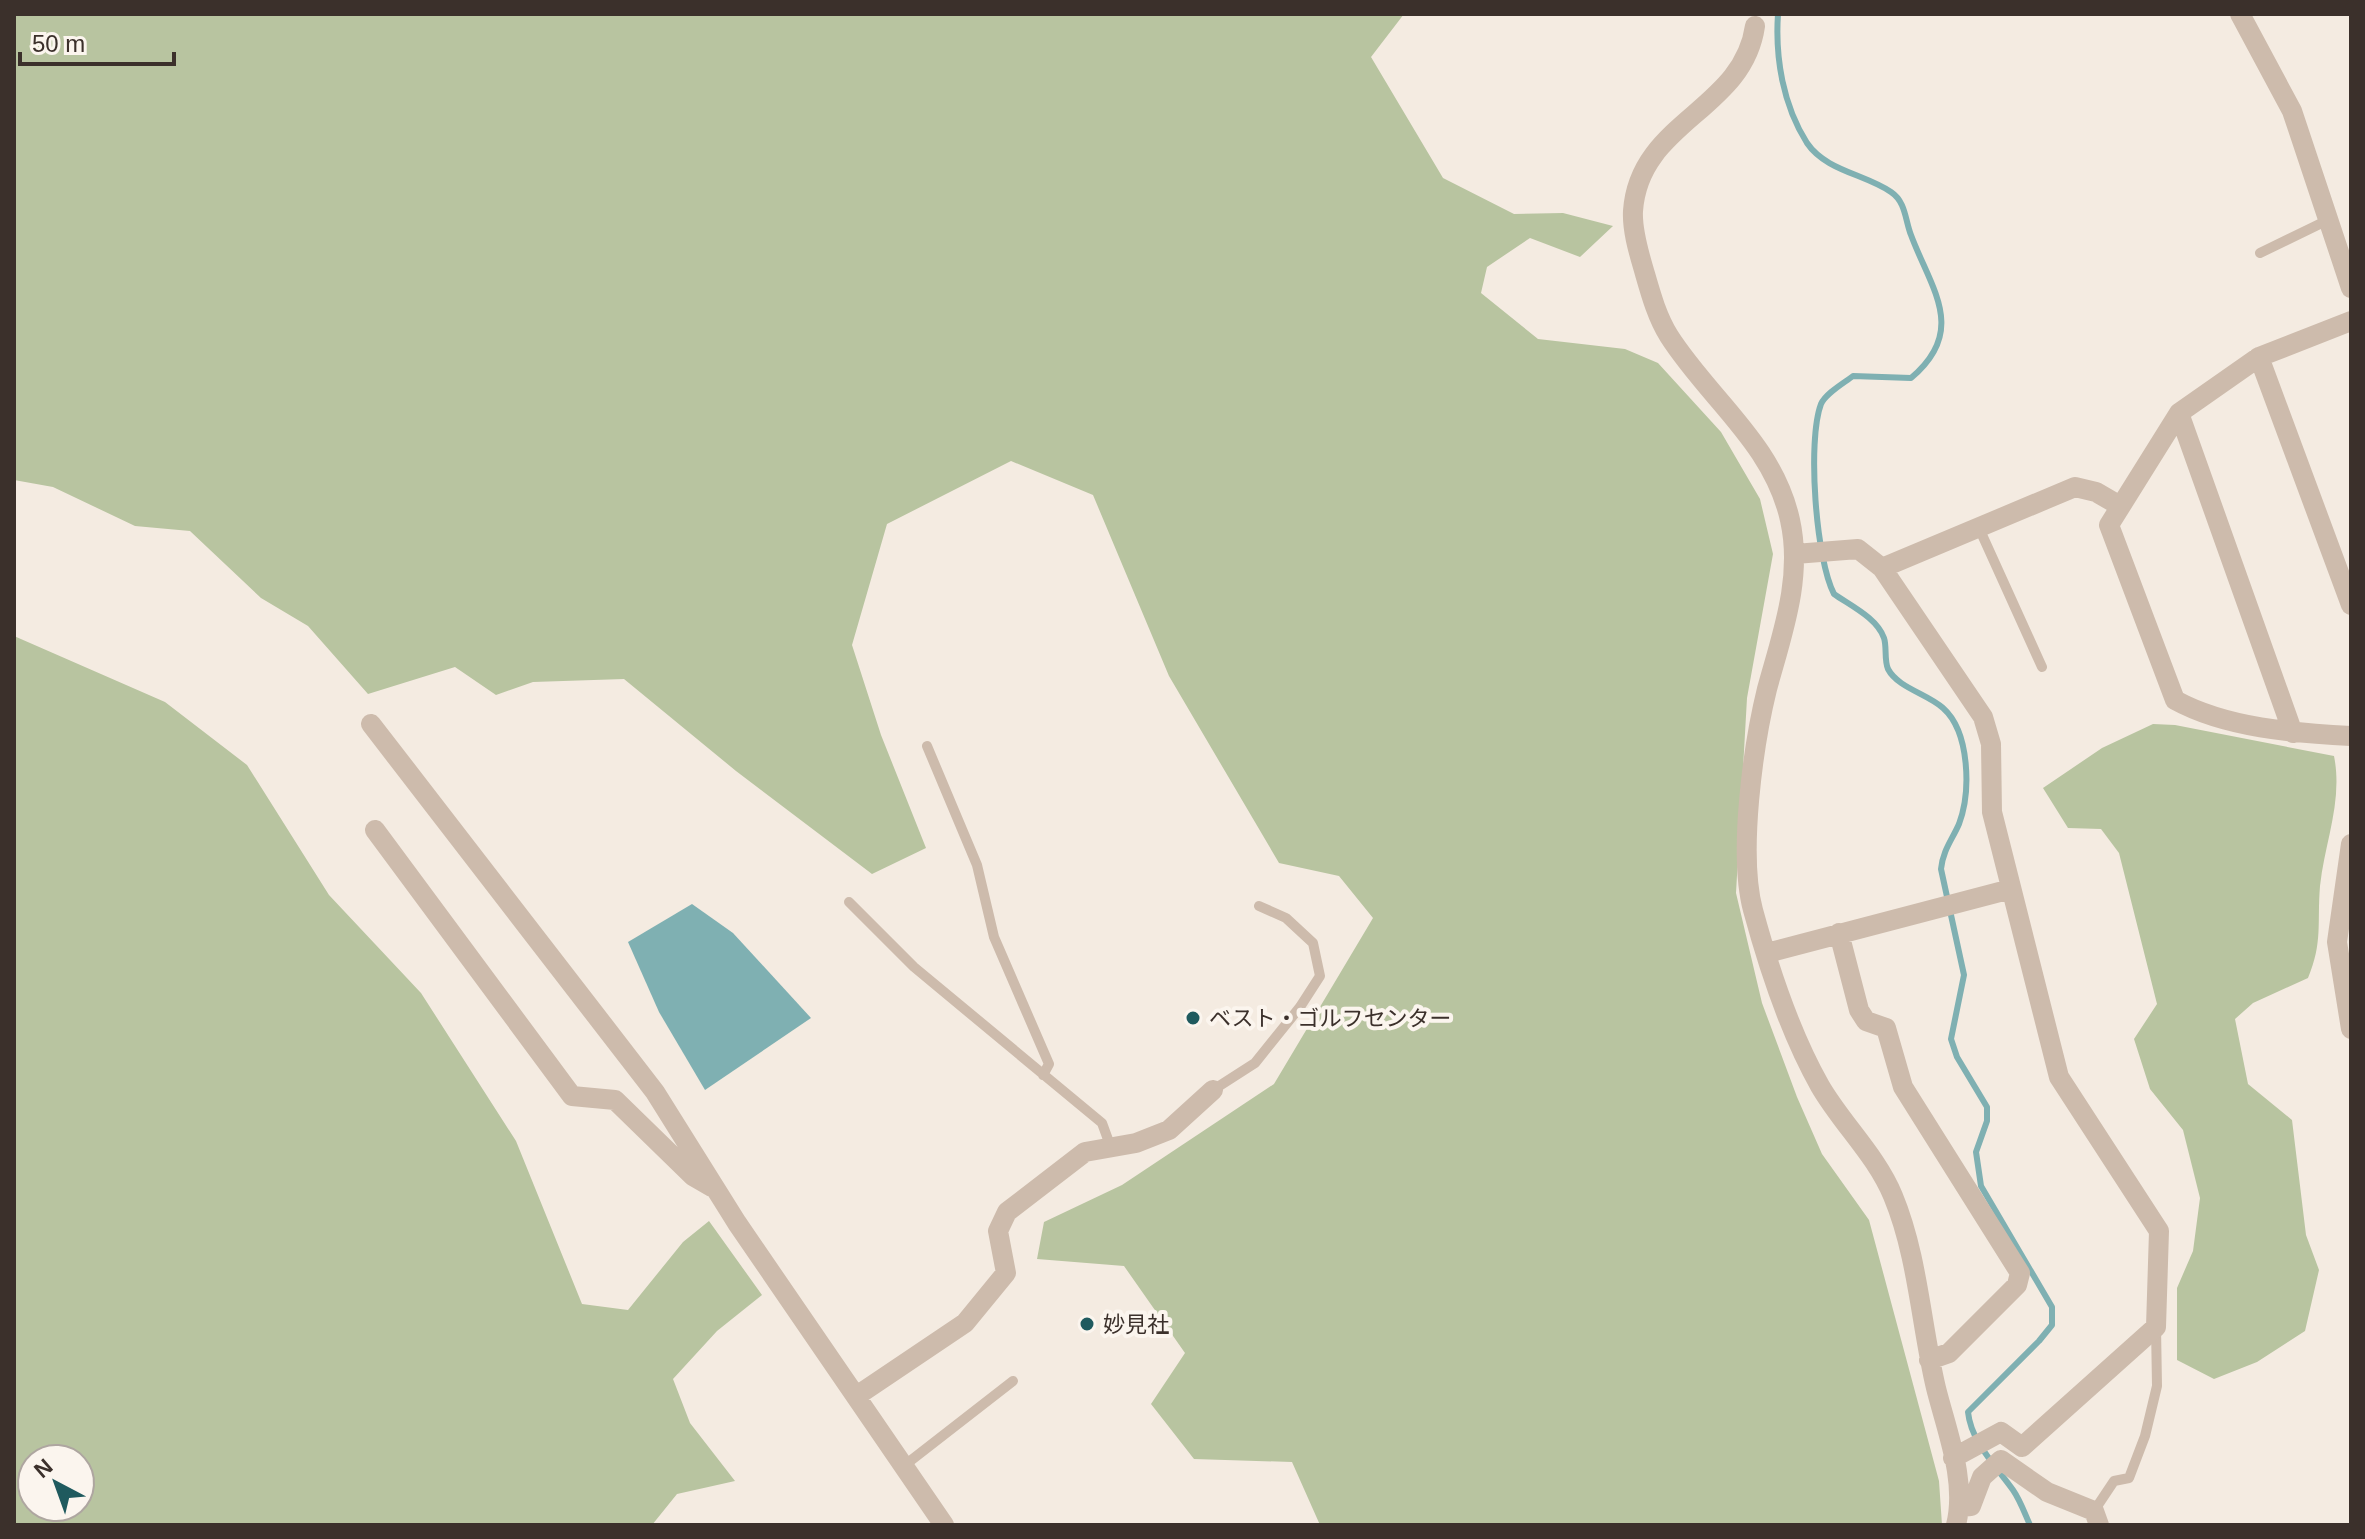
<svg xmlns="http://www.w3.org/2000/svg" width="2365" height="1539" font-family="Helvetica,'Noto Sans JP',sans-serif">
  <rect width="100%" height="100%" fill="#f4ebe1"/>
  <path fill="#b8c4a0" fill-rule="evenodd" d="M14 14H1404L1371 57 1443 178 1514 214 1563 213 1613 226 1580 257 1530 238 1487 267 1481 293 1538 339 1625 349 1658 363 1721 432 1760 499 1773 554 1747 698 1736 893 1762 1003 1797 1097 1822 1154 1869 1220 1939 1481 1942 1525H1320L1292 1462 1194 1459 1151 1404 1185 1353 1124 1266 1037 1259 1044 1222 1122 1185 1274 1084 1373 918 1339 876 1279 863 1169 676 1093 495 1011 461 887 524 852 645 881 735 926 848 872 874 736 771 624 679 533 682 496 695 455 667 368 694 308 626 261 598 190 531 135 526 53 487 14 480Z
    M14 636 165 702 247 765 329 895 421 993 516 1141 582 1304 628 1310 683 1242 709 1221 762 1295 717 1331 673 1379 690 1423 735 1481 677 1494 652 1525H14ZM32 1459H80V1507H32Z
    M2153 724 2175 725 2334 756C2343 801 2325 841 2320 886 2317 923 2323 942 2308 978L2253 1003 2235 1019 2248 1084 2292 1120 2306 1235 2319 1270 2305 1331 2257 1362 2214 1379 2177 1360V1288L2193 1251 2200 1198 2183 1130 2150 1089 2134 1039 2157 1004 2119 853 2101 829 2068 828 2043 788 2102 748Z"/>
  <path fill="#7fb0b2" d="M692 904 733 933 811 1018 705 1090 659 1012 628 942Z"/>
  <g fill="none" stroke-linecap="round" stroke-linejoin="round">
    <path stroke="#7fb0b2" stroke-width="6" d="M1778 14C1775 58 1783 105 1807 143 1826 171 1865 174 1891 192 1906 202 1905 220 1911 235 1931 289 1968 330 1911 378L1853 376C1844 383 1826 393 1821 404 1807 441 1816 560 1834 594 1851 606 1877 618 1884 638 1887 647 1884 660 1888 669 1898 688 1928 694 1943 708 1970 732 1971 792 1959 824 1952 840 1943 850 1941 869L1964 975 1951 1039 1957 1057 1987 1107V1121L1976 1152 1981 1186 2052 1307V1325L2039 1341 1968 1412C1971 1442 1996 1466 2013 1490 2020 1500 2025 1514 2030 1525"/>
    <path stroke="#cdbbac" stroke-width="10" d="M2260 253 2330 219
      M1979 528 2042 667
      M927 746 977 865 994 937 1049 1064 1043 1075
      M849 902 914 967 1102 1123 1110 1145
      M1213 1090 1255 1063 1300 1007 1320 976 1313 943 1286 918 1259 906
      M905 1465 1013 1381
      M2094 1511 2114 1481 2129 1478 2145 1436 2157 1386 2156 1327"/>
    <path stroke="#cdbbac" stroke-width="20" d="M2240 14 2292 111 2351 288
      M1755 26C1743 111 1639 121 1633 211 1632 229 1638 250 1643 267 1650 291 1656 315 1669 336 1709 399 1773 443 1790 520 1803 578 1782 634 1767 689 1753 746 1738 854 1753 910 1769 969 1790 1033 1820 1086 1842 1124 1876 1155 1893 1196 1918 1256 1921 1325 1936 1388 1947 1432 1967 1481 1956 1525
      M2351 321 2259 357 2179 413 2109 525 2175 700C2226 728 2294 733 2351 736
      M2259 357 2351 605
      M2179 413 2293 733
      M1795 554 1858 549 1882 568 2075 487 2096 492 2120 506
      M1882 568 1983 717 1991 744 1992 812 2059 1077 2159 1231 2156 1327 2022 1447 2001 1432 1953 1458
      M371 724 655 1092 737 1223 944 1525
      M375 830 572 1096 615 1100 693 1176 712 1187
      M2351 844 2337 942 2351 1029
      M1839 933 1859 1010 1866 1021 1886 1028 1903 1087 2020 1273 2017 1285 1949 1353 1929 1360
      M1767 953 2011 889
      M858 1395 965 1323 1006 1273 998 1231 1007 1212 1085 1152 1136 1143 1169 1130 1213 1090
      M1960 1507 1971 1506 1982 1477 2001 1460 2047 1492 2094 1511 2099 1525"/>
  </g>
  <g fill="#1f5a5e" stroke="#fbf5ee" stroke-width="3">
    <circle cx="1193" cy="1018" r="8"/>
    <circle cx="1087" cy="1324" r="8"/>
  </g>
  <g text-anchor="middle" stroke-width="8" stroke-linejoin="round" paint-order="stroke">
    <g font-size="22" fill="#3b302b" stroke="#fbf5ee" text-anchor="start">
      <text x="1209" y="1026">ベスト・ゴルフセンター</text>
      <text x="1103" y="1332">妙見社</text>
    </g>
  </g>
  <rect width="2365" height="1539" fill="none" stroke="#3b302b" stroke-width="32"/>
  <g transform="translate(56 1483) rotate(319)"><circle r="38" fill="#fbf5ee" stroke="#aea6a0" stroke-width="2"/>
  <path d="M0-6L14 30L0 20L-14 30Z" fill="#1f5a5e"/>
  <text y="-12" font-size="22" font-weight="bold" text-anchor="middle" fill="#3b302b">N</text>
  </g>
  <path d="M20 52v12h154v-12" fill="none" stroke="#3b302b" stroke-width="4"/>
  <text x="32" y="52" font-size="24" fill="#3b302b" stroke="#fbf5ee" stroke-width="6" paint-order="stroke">50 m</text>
</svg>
